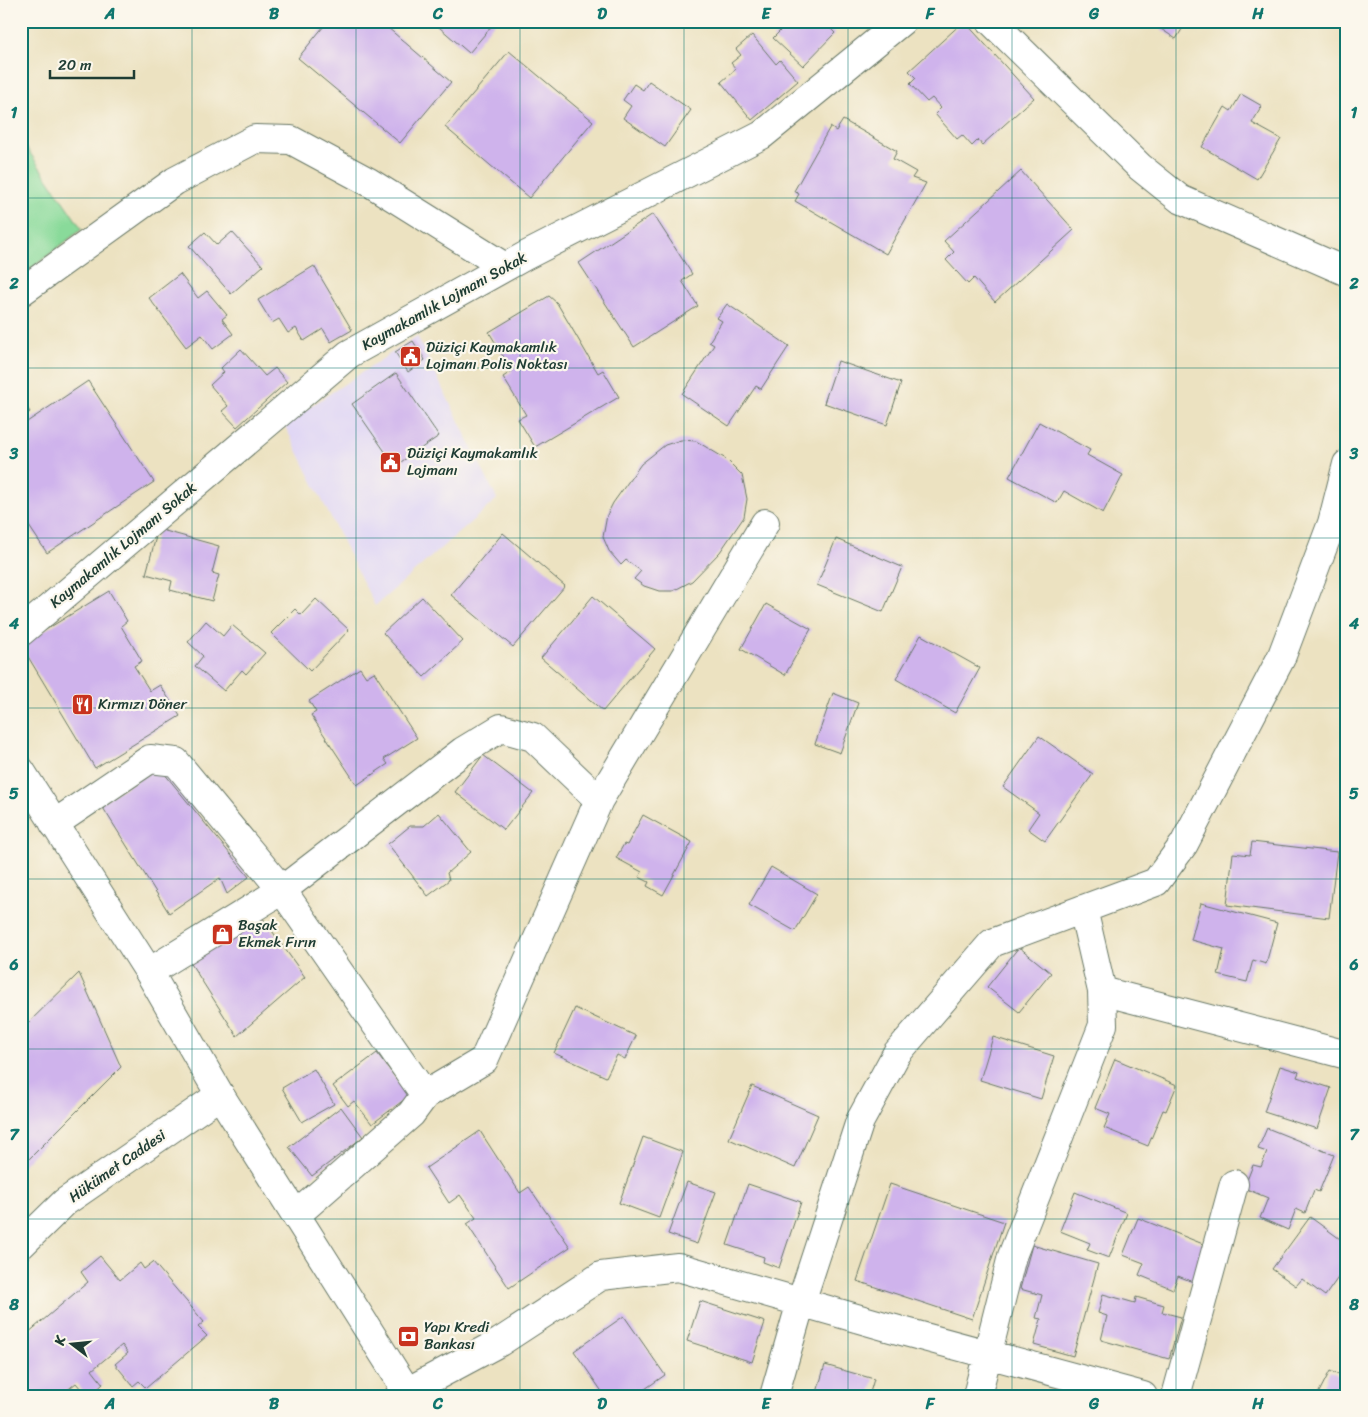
<svg xmlns="http://www.w3.org/2000/svg" width="1368" height="1417" font-family="Sriracha,sans-serif">
  <rect width="100%" height="100%" fill="#fbf7ec"/>
  <filter id="ink" filterUnits="userSpaceOnUse"><feTurbulence type="fractalNoise" baseFrequency=".02" numOctaves="2"/><feDisplacementMap in="SourceGraphic" scale="10" xChannelSelector="R" yChannelSelector="G"/><feConvolveMatrix kernelMatrix="1 2 1 2 8 2 1 2 1" color-interpolation-filters="sRGB"/></filter>
  <filter id="wash" filterUnits="userSpaceOnUse"><feTurbulence type="fractalNoise" baseFrequency=".0096" numOctaves="4" result="noise"/><feDisplacementMap in="SourceGraphic" scale="20" xChannelSelector="R" yChannelSelector="G"/><feGaussianBlur stdDeviation="1.12" result="paint"/><feColorMatrix in="noise" values="0 0 0 0 0 0 0 0 0 0 0 0 0 0 0 0 0 1.4 0 .05"/><feComposite in="paint" operator="in"/></filter>
  <g filter="url(#wash)">
    <rect width="100%" height="100%" fill="#ece2c1"/>
    <path fill="#dfd5f5" d="M417 336 497 499 375 606 284 424Z"/>
    <path fill="#89da9a" stroke="#548c67" d="M21 140 82 229 21 276Z"/>
    <g id="blocks">
      <path fill="#cfb3ec" d="M328 21H380L451 82 400 143 298 58Z
        M432 21H496L469 53Z
        M775 21H823L835 33 803 66 773 38 780 31 772 24Z
        M964 21 1034 98 982 145 978 140 972 146 962 135 957 139 935 114 941 108 932 98 927 102 910 84 916 78 909 71Z
        M1149 21H1187L1176 39Z
        M752 35 776 64 780 60 798 81 752 120 721 82 736 69 731 63 741 55 736 49Z
        M509 51 593 121 529 198 445 127Z
        M649 81 691 110 665 147 623 118 631 106 623 100 634 84 643 90Z
        M1241 94 1262 106 1252 123 1281 139 1257 179 1202 147 1225 107 1231 111Z
        M843 120 897 151 893 159 916 172 912 178 926 183 886 254 795 201 799 194 794 191 830 127 836 131Z
        M1021 171 1074 230 995 302 974 278 968 284 946 260 954 252 944 241Z
        M653 214 692 274 682 281 698 306 634 347 579 263Z
        M205 232 217 245 232 232 263 266 231 294 189 246Z
        M314 266 352 330 331 342 323 329 304 341 296 328 288 333 279 319 272 323 258 300Z
        M180 274 198 298 207 291 227 315 222 319 233 334 213 349 202 335 186 347 149 298Z
        M549 296 557 303 598 373 603 370 619 397 535 447 518 419 526 415 503 377 512 371 489 332Z
        M727 304 789 346 761 389 756 386 729 426 682 394 714 345 709 342 722 321 717 318Z
        M413 341 425 360 408 372 395 352Z
        M241 349 265 376 275 368 287 382 237 427 222 411 228 406 210 385 224 372 221 368Z
        M838 361 901 383 887 425 824 403Z
        M396 373 439 436 395 466 352 404Z
        M88 381 154 482 47 553 21 514V508L28 504 21 493V426Z
        M21 399 30 412 21 419Z
        M1039 422 1090 450 1087 455 1123 475 1103 513 1064 491 1057 503 1009 477Z
        M681 440 696 441 726 459 742 475 747 499 744 517 720 552 692 581 673 591H659L644 586 634 579 641 571 626 560 621 565 609 551 603 537 607 515 613 503 641 464 665 445Z
        M158 529 219 546 212 573 219 575 212 601 170 590 172 581 146 574Z
        M503 533 565 586 513 647 451 595Z
        M836 539 902 567 883 612 817 585Z
        M109 591 127 621 121 626 142 661 134 666 150 691 160 685 180 716 95 768 21 645Z
        M593 596 655 649 603 711 541 658Z
        M422 597 463 641 424 677 383 633Z
        M316 599 349 630 310 671 271 633 295 609 301 615Z
        M766 604 811 629 785 675 741 649Z
        M206 621 223 636 232 625 265 653 246 674 242 670 224 691 195 666 203 656 188 642Z
        M921 635 980 668 955 713 896 679Z
        M360 668 366 677 374 672 417 738 384 759 388 764 357 785 311 715 316 712 309 701Z
        M833 693 858 703 840 753 815 744Z
        M1039 736 1093 774 1045 841 1028 829 1039 813 1003 787Z
        M483 755 533 793 504 830 455 792Z
        M159 767 249 877 227 894 220 878 169 913 100 803Z
        M439 813 471 852 447 873 449 880 428 896 388 844 410 826H424Z
        M643 815 692 842 663 895 647 886 649 882 639 877 642 872 616 858 624 844 627 845Z
        M1252 842 1337 852 1329 918 1227 905 1233 853 1250 855Z
        M771 867 817 894 795 931 749 905Z
        M1201 903 1277 923 1266 964 1253 960 1247 982 1218 975 1224 949 1191 940Z
        M260 914 305 977 237 1036 188 959Z
        M1019 947 1051 973 1019 1012 987 987Z
        M79 973 121 1067 21 1167V1030Z
        M575 1008 636 1036 625 1059 617 1055 606 1077 554 1053Z
        M993 1037 1054 1056 1041 1099 980 1080Z
        M377 1053 409 1096 372 1124 354 1101 348 1106 333 1086Z
        M1115 1059 1177 1085 1166 1111 1163 1110 1148 1146 1104 1128 1110 1114 1095 1108Z
        M1280 1066 1299 1072 1297 1077 1331 1088 1317 1129 1264 1112Z
        M314 1069 334 1104 302 1122 282 1088Z
        M752 1086 818 1115 795 1168 729 1139Z
        M341 1107 363 1137 312 1176 289 1147Z
        M1267 1128 1334 1155 1319 1192 1314 1190 1305 1213 1296 1209 1288 1230 1260 1218 1268 1198 1244 1188 1253 1165 1261 1167 1267 1152 1258 1149Z
        M480 1131 520 1193 529 1187 570 1247 509 1288 467 1224 476 1218 460 1195 449 1203 426 1168Z
        M643 1137 683 1152 659 1218 619 1203Z
        M687 1182 716 1192 697 1244 668 1234Z
        M748 1184 801 1202 779 1268 763 1262 764 1257 727 1245Z
        M890 1184 1004 1222 972 1319 857 1281Z
        M1075 1192 1127 1213 1109 1258 1087 1250 1090 1243 1060 1231Z
        M1310 1217 1347 1244V1265L1325 1296 1302 1279 1296 1286 1272 1269Z
        M1138 1218 1208 1246 1193 1282 1178 1276 1173 1289 1139 1275 1144 1263 1123 1255Z
        M1032 1245 1098 1264 1073 1356 1034 1345 1041 1319 1036 1318 1042 1295 1020 1289Z
        M100 1256 120 1280 140 1263 144 1269 153 1262 204 1322 198 1327 207 1336 146 1388 139 1381 133 1386 115 1364 128 1353 122 1345 92 1370 103 1384 90 1396H87L76 1383 60 1396H21V1339L88 1282 81 1272Z
        M1103 1294 1135 1303 1136 1297 1164 1305 1162 1312 1181 1317 1169 1359 1101 1340 1107 1316 1098 1313Z
        M700 1301 765 1322 752 1362 687 1341Z
        M624 1316 665 1375 635 1396H605L574 1351Z
        M825 1365 874 1379 869 1396H816Z
        M1330 1371 1347 1379V1396H1317Z"/>
    </g>
  </g>
  <g filter="url(#ink)">
    <use href="#blocks" fill-opacity="0" stroke="#677765" stroke-width="1"/>
    <g fill="none" stroke-linecap="round" stroke-linejoin="round">
      <defs>
        <path id="minor" d="M991 21 1140 167 1180 199 1347 272
          M21 292 175 181 255 139 291 140 369 182 505 267
          M21 632 349 354 525 256 762 135 902 21
          M54 824 150 759 176 762 282 890 425 1095
          M149 972 282 890 463 751 501 728 533 737 599 800
          M1102 991 1347 1055
          M296 1215 411 1114 425 1095 484 1060 599 800 765 523
          M21 1245 65 1202 220 1095
          M399 1396 500 1342 601 1276 678 1267 891 1328 1143 1396
          M774 1396 801 1302 860 1121 897 1053 992 943 1156 882 1184 844 1281 658 1332 523 1347 464
          M977 1396 1012 1256 1103 1025 1102 991 1083 909
          M1176 1396 1234 1184"/>
        <path id="major" d="M21 771 149 972 220 1095 410 1396"/>
      </defs>
      <use href="#minor" stroke="#677765" stroke-width="30"/>
      <use href="#major" stroke="#677765" stroke-width="30"/>
      <use href="#minor" stroke="#fff" stroke-width="28"/>
      <use href="#major" stroke="#fff" stroke-width="28"/>
    </g>
  </g>
  <path fill="none" stroke="#0f766e" stroke-width="1" stroke-opacity="0.55" d="M192 21V1396M356 21V1396M520 21V1396M684 21V1396M848 21V1396M1012 21V1396M1176 21V1396M21 198H1347M21 368H1347M21 538H1347M21 708H1347M21 879H1347M21 1049H1347M21 1219H1347"/>
  <defs>
    <symbol id="civic-square" viewBox="-11 -11 22 22"><rect x="-9" y="-9" width="18" height="18" rx="4" fill="#c8321e" stroke="#fbf7ec"/><path d="M-.6-6.5H3V-4.5H.6V-3L4-1V1h2V6H-6V1h2V-1L-.6-3ZM-1.2 2.5V6h2.4V2.5Z" fill="#fff"/></symbol>
    <symbol id="restaurant-square" viewBox="-11 -11 22 22"><rect x="-9" y="-9" width="18" height="18" rx="4" fill="#c8321e" stroke="#fbf7ec"/><path d="M-5-6h1v4h1v-4h1v4h1v-4h1v5L-1.5 .5V6h-2V.5L-5-1ZM5-6V6H3V1.5H1.5Q1.5-4 5-6Z" fill="#fff"/></symbol>
    <symbol id="shop-square" viewBox="-11 -11 22 22"><rect x="-9" y="-9" width="18" height="18" rx="4" fill="#c8321e" stroke="#fbf7ec"/><path d="M-5-2.5h2.3a2.7 3.5 0 0 1 5.4 0H5L5.5 6h-11ZM-1.5-2.5h3a1.5 2.3 0 0 0-3 0Z" fill="#fff"/></symbol>
    <symbol id="bank-square" viewBox="-11 -11 22 22"><rect x="-9" y="-9" width="18" height="18" rx="4" fill="#c8321e" stroke="#fbf7ec"/><path d="M-6-4H6V4H-6ZM0-2.3a2.3 2.3 0 1 0 0 4.6a2.3 2.3 0 1 0 0-4.6Z" fill="#fff"/></symbol>
  </defs>
  <g fill-rule="evenodd">
    <use href="#civic-square" x="398" y="344" width="25" height="25"/>
    <use href="#civic-square" x="378" y="450" width="25" height="25"/>
    <use href="#restaurant-square" x="70" y="692" width="25" height="25"/>
    <use href="#shop-square" x="210" y="922" width="25" height="25"/>
    <use href="#bank-square" x="396" y="1324" width="25" height="25"/>
  </g>
  <g text-anchor="middle" stroke-width="4.5" stroke-linejoin="round" paint-order="stroke">
    <g font-size="15" fill="#1f3d34" stroke="#fbf7ec">
      <text transform="translate(444 301) rotate(-29)" y="5">Kaymakamlık Lojmanı Sokak</text>
      <text transform="translate(123 545) rotate(-40)" y="5">Kaymakamlık Lojmanı Sokak</text>
      <text transform="translate(117 1166) rotate(-35)" y="5">Hükümet Caddesi</text>
    </g>
    <g font-size="15" fill="#1f3d34" stroke="#fbf7ec" text-anchor="start">
      <text x="426" y="352">Düziçi Kaymakamlık<tspan x="426" dy="17">Lojmanı Polis Noktası</tspan></text>
      <text x="407" y="458">Düziçi Kaymakamlık<tspan x="407" dy="17">Lojmanı</tspan></text>
      <text x="98" y="709">Kırmızı Döner</text>
      <text x="238" y="930">Başak<tspan x="238" dy="17">Ekmek Fırın</tspan></text>
      <text x="424" y="1332">Yapı Kredi<tspan x="424" dy="17">Bankası</tspan></text>
    </g>
  </g>
  <rect width="1368" height="1417" fill="none" stroke="#fbf7ec" stroke-width="55"/>
  <g transform="translate(72 1344) rotate(286)" stroke="#fbf7ec" stroke-width="4" paint-order="stroke">
  <path d="M0-4L9 19L0 12L-9 19Z" fill="#1f3d34"/>
  <text y="-8" font-size="14" font-weight="bold" text-anchor="middle" fill="#1f3d34">K</text>
  </g>
  <path d="M50 70v8h84v-8" fill="none" stroke="#1f3d34" stroke-width="2.5"/>
  <text x="58" y="70" font-size="15" fill="#1f3d34" stroke="#fbf7ec" stroke-width="4" paint-order="stroke">20 m</text>
  <rect x="28" y="28" width="1312" height="1362" fill="none" stroke="#0f766e" stroke-width="2"/>
  <g font-size="16" text-anchor="middle" font-weight="bold" fill="#0f766e">
    <text x="110" y="19">A</text>
    <text x="274" y="19">B</text>
    <text x="438" y="19">C</text>
    <text x="602" y="19">D</text>
    <text x="766" y="19">E</text>
    <text x="930" y="19">F</text>
    <text x="1094" y="19">G</text>
    <text x="1258" y="19">H</text>
    <text x="14" y="118">1</text>
    <text x="1354" y="118">1</text>
    <text x="14" y="289">2</text>
    <text x="1354" y="289">2</text>
    <text x="14" y="459">3</text>
    <text x="1354" y="459">3</text>
    <text x="14" y="629">4</text>
    <text x="1354" y="629">4</text>
    <text x="14" y="799">5</text>
    <text x="1354" y="799">5</text>
    <text x="14" y="970">6</text>
    <text x="1354" y="970">6</text>
    <text x="14" y="1140">7</text>
    <text x="1354" y="1140">7</text>
    <text x="14" y="1310">8</text>
    <text x="1354" y="1310">8</text>
    <text x="110" y="1409">A</text>
    <text x="274" y="1409">B</text>
    <text x="438" y="1409">C</text>
    <text x="602" y="1409">D</text>
    <text x="766" y="1409">E</text>
    <text x="930" y="1409">F</text>
    <text x="1094" y="1409">G</text>
    <text x="1258" y="1409">H</text>
  </g>
</svg>
